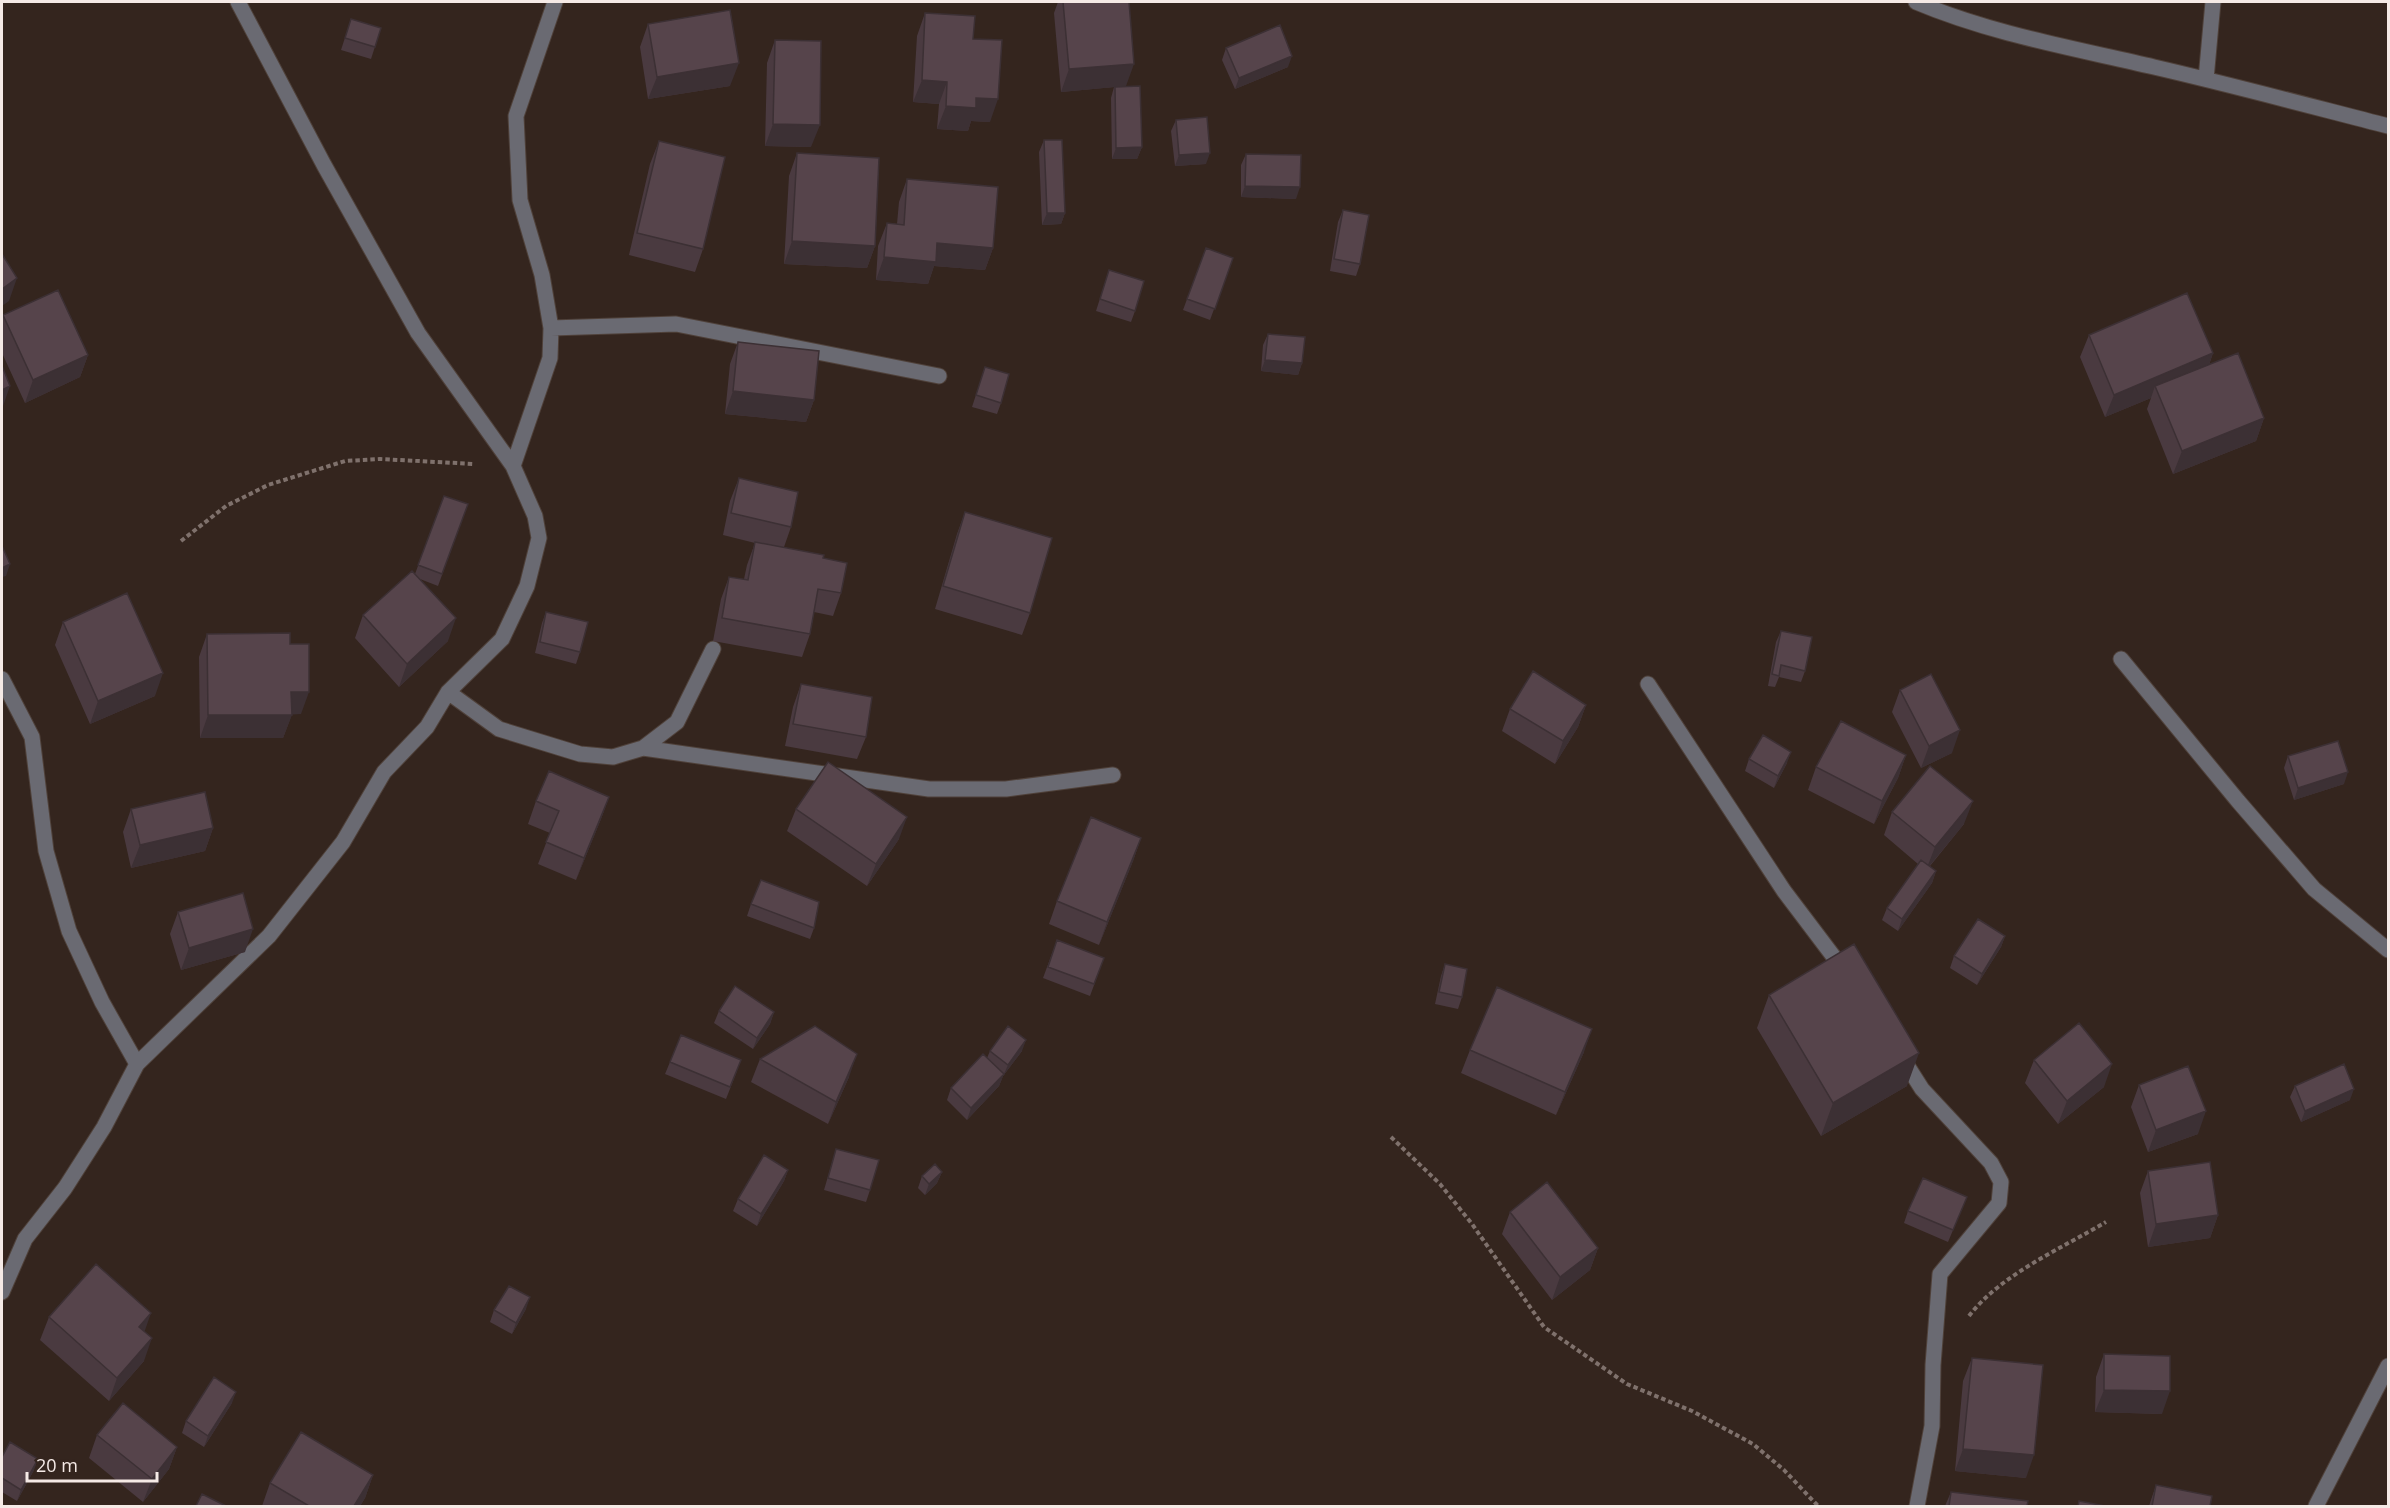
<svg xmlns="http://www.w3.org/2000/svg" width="2390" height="1508" font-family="'Open Sans',sans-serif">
  <rect width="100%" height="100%" fill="#34251e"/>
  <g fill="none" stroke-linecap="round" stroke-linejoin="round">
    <defs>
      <path id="street" d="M1916 2C1992 34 2073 48 2154 67 2232 85 2310 106 2388 126
        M2206 79 2213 2
        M551 328 676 324 939 376
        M513 466 550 358 551 328 542 275 520 200 516 116 555 2
        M2121 659 2238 801 2314 889 2388 950
        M2 679 32 737 46 851 69 931 102 1002 137 1064
        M1648 684 1784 891 1846 973
        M448 692 499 729 580 754 613 757 643 748 677 722 713 649
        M643 748 929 789H1006L1113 775
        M1901 1056 1922 1089 1991 1163 2001 1182 1999 1203 1940 1274 1933 1365 1932 1426 1917 1506
        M2 1292 25 1239 65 1188 104 1127 137 1064 269 936 343 842 384 772 427 727 448 692 502 639 527 586 539 538 535 516 513 466 418 333 324 165 238 2
        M2316 1506 2388 1366"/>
    </defs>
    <use href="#street" stroke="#4f413a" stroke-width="17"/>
    <path stroke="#7f716c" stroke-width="4" stroke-dasharray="4.5 3" stroke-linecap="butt" d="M181 541 226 506 268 485 345 461 380 459 474 464
      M1391 1137 1440 1184 1472 1224 1544 1327 1627 1384 1692 1411 1753 1444 1784 1470 1818 1506
      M1969 1316C2000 1275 2062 1248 2106 1222"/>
    <use href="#street" stroke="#6a6a72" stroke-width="15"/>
  </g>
  <path fill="#4a3a40" d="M1058 2H1129L1126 86 1142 147 1137 159H1112L1111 98 1114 87 1061 92 1054 13Z
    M925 13 973 39 990 122 971 121 968 131 937 129 939 104 913 102 917 36Z
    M351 19 381 28 371 59 341 50Z
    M648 24 730 86 648 99 640 47Z
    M775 40 811 147 765 146 767 63Z
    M1226 48 1288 67 1235 89 1222 60Z
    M1176 120 1206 164 1175 166 1171 131Z
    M1044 140 1065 213 1061 224 1042 225 1039 152Z
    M659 141 703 249 695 272 629 255 650 164Z
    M797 153 875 246 867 268 784 264 789 176Z
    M1246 154 1296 199 1241 197V165Z
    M907 179 993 248 985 270 934 266 928 284 876 280 878 246 887 223 897 224 899 202Z
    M1343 210 1360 264 1356 276 1330 271 1338 222Z
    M1206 248 1233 258 1210 320 1183 310Z
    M1109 270 1135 311 1131 322 1096 311Z
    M3 315 88 355 80 377 25 403 2 353V318Z
    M1268 334 1302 363 1298 375 1261 371 1263 345Z
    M2089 335 2213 353 2209 365 2264 418 2256 441 2173 474 2147 409 2151 398 2105 417 2080 357Z
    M738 342 814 400 806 422 725 414 730 364Z
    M985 367 1001 403 997 414 972 407Z
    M739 478 791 527 784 547 823 558 841 593 833 616 814 612 810 634 802 657 713 641 721 599 729 577 744 579 747 565 755 543 723 535 730 501Z
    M444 496 468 504 438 586 420 579 448 641 399 687 355 638 363 615 415 574Z
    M965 512 1030 613 1022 635 935 609 957 534Z
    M546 612 580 652 576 664 535 653 542 623Z
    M63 622 155 696 90 724 55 645Z
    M1781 631 1805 671 1801 682 1779 677 1775 687 1768 686 1776 642Z
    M207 634 290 644 301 714H292L283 738H200L199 657Z
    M801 684 866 737 857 759 785 746 793 707Z
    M1900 690 1952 753 1921 768 1892 712Z
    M1586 705 1578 727 1555 764 1502 731 1510 709Z
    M1906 755 1898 778 1874 824 1808 790 1816 767Z
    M2288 756 2344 784 2294 800 2284 768Z
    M1749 759 1787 763 1774 788 1745 771Z
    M609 797 601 819 576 880 538 864 550 833 528 824 536 801Z
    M131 809 213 828 205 851 131 868 123 832Z
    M796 809 899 839 867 886 787 831Z
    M1892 812 1964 824 1930 866 1936 871 1932 883 1898 931 1882 920 1887 908 1918 864 1884 835Z
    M1141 838 1133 861 1099 945 1049 924 1057 901Z
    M751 904 814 928 810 939 747 916Z
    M178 912 245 952 181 970 170 934Z
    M2005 936 2001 947 1977 985 1950 968 1954 956Z
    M1057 940 1104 958 1090 996 1043 978Z
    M1445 964 1462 997 1458 1009 1435 1004 1441 976Z
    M1769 995 1907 1086 1821 1136 1757 1028Z
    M719 1011 774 1012 770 1024 753 1049 714 1023Z
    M1470 1050 1584 1052 1556 1115 1461 1073Z
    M990 1051H1022L1003 1076 999 1086 967 1120 947 1100 951 1088 987 1058Z
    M760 1059 849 1077 828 1124 751 1082Z
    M2034 1060 2104 1087 2058 1124 2025 1083Z
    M670 1062 737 1071 726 1099 665 1074Z
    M2139 1085 2198 1134 2148 1152 2131 1107Z
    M2295 1086 2350 1100 2301 1122 2290 1097Z
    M836 1149 870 1190 866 1202 824 1190Z
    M788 1170 784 1181 757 1226 733 1211 738 1199Z
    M2148 1171 2218 1215 2210 1238 2148 1247 2140 1193Z
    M942 1172 937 1183 925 1195 918 1188 922 1176Z
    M1967 1197 1948 1242 1904 1223 1908 1211Z
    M1510 1212 1598 1248 1590 1270 1552 1300 1502 1234Z
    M526 1309 512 1334 490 1322 494 1310Z
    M49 1317 144 1331V1361L109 1401 40 1340Z
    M2104 1354 2162 1414 2095 1412 2096 1377Z
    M1972 1358 2026 1478 1955 1471 1963 1381Z
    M232 1403 204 1447 182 1433 186 1421Z
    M97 1435 177 1447 169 1469 143 1502 89 1458Z
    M2 1457 34 1470 17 1501 2 1492Z
    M373 1475 365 1498 360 1506H262L270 1483Z
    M2156 1485 2210 1506H2149Z
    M1951 1492 2027 1506H1945Z"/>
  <path fill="#3c3034" d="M1292 56 1288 67 1235 89 1239 78Z
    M739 63 730 86 648 99 657 77Z
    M1134 64 1126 86 1061 92 1069 69Z
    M922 80 947 82 939 104 913 102Z
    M976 98 998 99 990 122 971 121 968 131 937 129 946 106Z
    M773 124 820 125 811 147 765 146Z
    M1142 147 1137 159H1112L1116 148Z
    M1210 153 1206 164 1175 166 1179 155Z
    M1245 186 1300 187 1296 199 1241 197Z
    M1047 213H1065L1061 224 1042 225Z
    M792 241 875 246 867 268 784 264Z
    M937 243 993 248 985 270 934 266 928 284 876 280 884 257Z
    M17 278 9 301 2 306V289Z
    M2213 353 2205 376 2155 386 2151 398 2105 417 2114 395Z
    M88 355 80 377 25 403 33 380Z
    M1265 360 1302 363 1298 375 1261 371Z
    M10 386 2 409V390Z
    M733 391 814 400 806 422 725 414Z
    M2264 418 2256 441 2173 474 2182 451Z
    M10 564 6 576 2 577V568Z
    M456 618 448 641 399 687 407 664Z
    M163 673 155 696 90 724 98 701Z
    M291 692H309L301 714 283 715Z
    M1586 705 1578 727 1555 764 1563 741Z
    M208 715H292L283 738H200Z
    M1960 730 1952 753 1921 768 1929 746Z
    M1791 752 1787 763 1774 788 1778 776Z
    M1906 755 1898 778 1874 824 1882 801Z
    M2348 772 2344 784 2294 800 2298 788Z
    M609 797 601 819 576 880 584 858Z
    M1973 801 1964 824 1926 870 1935 847Z
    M907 817 899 839 867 886 876 864Z
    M213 828 205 851 131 868 140 845Z
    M1141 838 1133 861 1099 945 1107 922Z
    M1936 871 1932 883 1898 931 1902 919Z
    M253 929 245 952 181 970 189 948Z
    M2005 936 2001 947 1977 985 1982 974Z
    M774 1012 770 1024 753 1049 757 1038Z
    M1592 1029 1584 1052 1556 1115 1565 1092Z
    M1026 1040 1022 1051 1003 1076 1008 1065Z
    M1919 1053 1907 1086 1821 1136 1833 1103Z
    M857 1054 849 1077 828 1124 836 1102Z
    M2112 1064 2104 1087 2058 1124 2067 1101Z
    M1004 1074 999 1086 967 1120 971 1108Z
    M2354 1089 2350 1100 2301 1122 2305 1111Z
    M2206 1111 2198 1134 2148 1152 2156 1130Z
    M788 1170 784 1181 757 1226 761 1214Z
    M942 1172 937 1183 925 1195 929 1184Z
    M2218 1215 2210 1238 2148 1247 2156 1224Z
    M1598 1248 1590 1270 1552 1300 1560 1277Z
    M530 1297 526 1309 512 1334 516 1323Z
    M151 1313 143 1336 139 1327Z
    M152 1338 144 1361 109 1401 117 1378Z
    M2104 1390 2170 1391 2162 1414 2095 1412Z
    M236 1392 232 1403 204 1447 208 1436Z
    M177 1447 169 1469 143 1502 152 1479Z
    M1963 1449 2034 1455 2026 1478 1955 1471Z
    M38 1459 34 1470 17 1501 21 1490Z
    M373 1475 365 1498 360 1506H354Z"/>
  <path fill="#56444b" stroke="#3c3034" stroke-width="1.5" d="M1063 2H1129L1134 64 1069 69Z
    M730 10 739 63 657 77 648 24Z
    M925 13 975 16 973 39 1002 40 998 99 976 98V108L946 106 947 82 922 80Z
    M351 19 381 28 375 47 345 38Z
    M1280 25 1292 56 1239 78 1226 48Z
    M775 40 821 41 820 125 773 124Z
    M1140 86 1142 147 1116 148 1115 87Z
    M1207 117 1210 153 1179 155 1176 120Z
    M1044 140H1062L1065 213H1047Z
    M659 141 725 157 703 249 637 233Z
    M797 153 879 158 875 246 792 241Z
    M1246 154 1301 155 1300 187 1245 186Z
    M907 179 998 187 993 248 937 243 936 262 884 257 887 223 904 225Z
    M1343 210 1369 215 1360 264 1334 259Z
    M1206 248 1233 258 1215 309 1187 299Z
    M2 254 17 278 2 289Z
    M1109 270 1144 281 1135 311 1100 299Z
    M58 290 88 355 33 380 3 315Z
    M2187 293 2213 353 2114 395 2089 335Z
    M1268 334 1305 337 1302 363 1265 360Z
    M738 342 819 351 814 400 733 391Z
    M2238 353 2264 418 2182 451 2155 386Z
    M2 366 10 386 2 390Z
    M985 367 1009 374 1001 403 976 395Z
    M739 478 798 492 791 527 731 513Z
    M444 496 468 504 442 574 418 565Z
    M965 512 1052 538 1030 613 943 586Z
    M755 542 824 555 823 558 847 563 841 593 818 589 810 634 722 618 729 577 748 580Z
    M2 546 10 564 2 568Z
    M412 571 456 618 407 664 363 615Z
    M127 593 163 673 98 701 63 622Z
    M546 612 588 622 580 652 540 642Z
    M1781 631 1812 637 1805 671 1781 665 1779 676 1772 674Z
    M290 633V644H309V692H291L292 715H208L207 634Z
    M1533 671 1586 705 1563 741 1510 709Z
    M1931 674 1960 730 1929 746 1900 690Z
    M801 684 872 697 866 737 793 724Z
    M1841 721 1906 755 1882 801 1816 767Z
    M1763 735 1791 752 1778 776 1749 759Z
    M2338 741 2348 772 2298 788 2288 756Z
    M828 762 907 817 876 864 796 809Z
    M1930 766 1973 801 1935 847 1892 812Z
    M549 771 609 797 584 858 546 842 559 811 536 801Z
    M205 792 213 828 140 845 131 809Z
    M1091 817 1141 838 1107 922 1057 901Z
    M1921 860 1936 871 1902 919 1887 908Z
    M761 880 819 902 814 928 751 904Z
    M243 893 253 929 189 948 178 912Z
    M1978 919 2005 936 1982 974 1954 956Z
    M1057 940 1104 958 1094 984 1048 967Z
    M1854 944 1919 1053 1833 1103 1769 995Z
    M1445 964 1467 969 1462 997 1439 992Z
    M735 986 774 1012 757 1038 719 1011Z
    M1497 987 1592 1029 1565 1092 1470 1050Z
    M2079 1023 2112 1064 2067 1101 2034 1060Z
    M815 1026 857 1054 836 1102 760 1059Z
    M1008 1026 1026 1040 1008 1065 990 1051Z
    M681 1035 741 1060 730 1087 670 1062Z
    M983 1054 1004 1074 971 1108 951 1088Z
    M2344 1064 2354 1089 2305 1111 2295 1086Z
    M2188 1066 2206 1111 2156 1130 2139 1085Z
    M836 1149 879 1160 870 1190 828 1178Z
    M764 1155 788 1170 761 1214 738 1199Z
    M2210 1162 2218 1215 2156 1224 2148 1171Z
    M935 1164 942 1172 929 1184 922 1176Z
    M1923 1178 1967 1197 1953 1230 1908 1211Z
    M1547 1182 1598 1248 1560 1277 1510 1212Z
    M96 1264 151 1313 139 1327 152 1338 117 1378 49 1317Z
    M509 1286 530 1297 516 1323 494 1310Z
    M2104 1354 2170 1356V1391L2104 1390Z
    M1972 1358 2043 1365 2034 1455 1963 1449Z
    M214 1377 236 1392 208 1436 186 1421Z
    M123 1403 177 1447 152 1479 97 1435Z
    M301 1432 373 1475 354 1506H309L270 1483Z
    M10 1442 38 1459 21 1490 2 1478V1457Z
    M2156 1485 2212 1496 2210 1506H2152Z
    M1951 1492 2028 1501 2027 1506H1949Z
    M202 1494 226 1506H196Z
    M2079 1501 2105 1506H2078Z"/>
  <rect width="2390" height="1508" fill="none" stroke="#f5eae6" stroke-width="6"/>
  <path d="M27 1472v9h130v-9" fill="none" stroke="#f5eae6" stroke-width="3"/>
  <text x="36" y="1472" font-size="18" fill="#f5eae6" stroke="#34251e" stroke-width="4.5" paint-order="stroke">20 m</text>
</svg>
